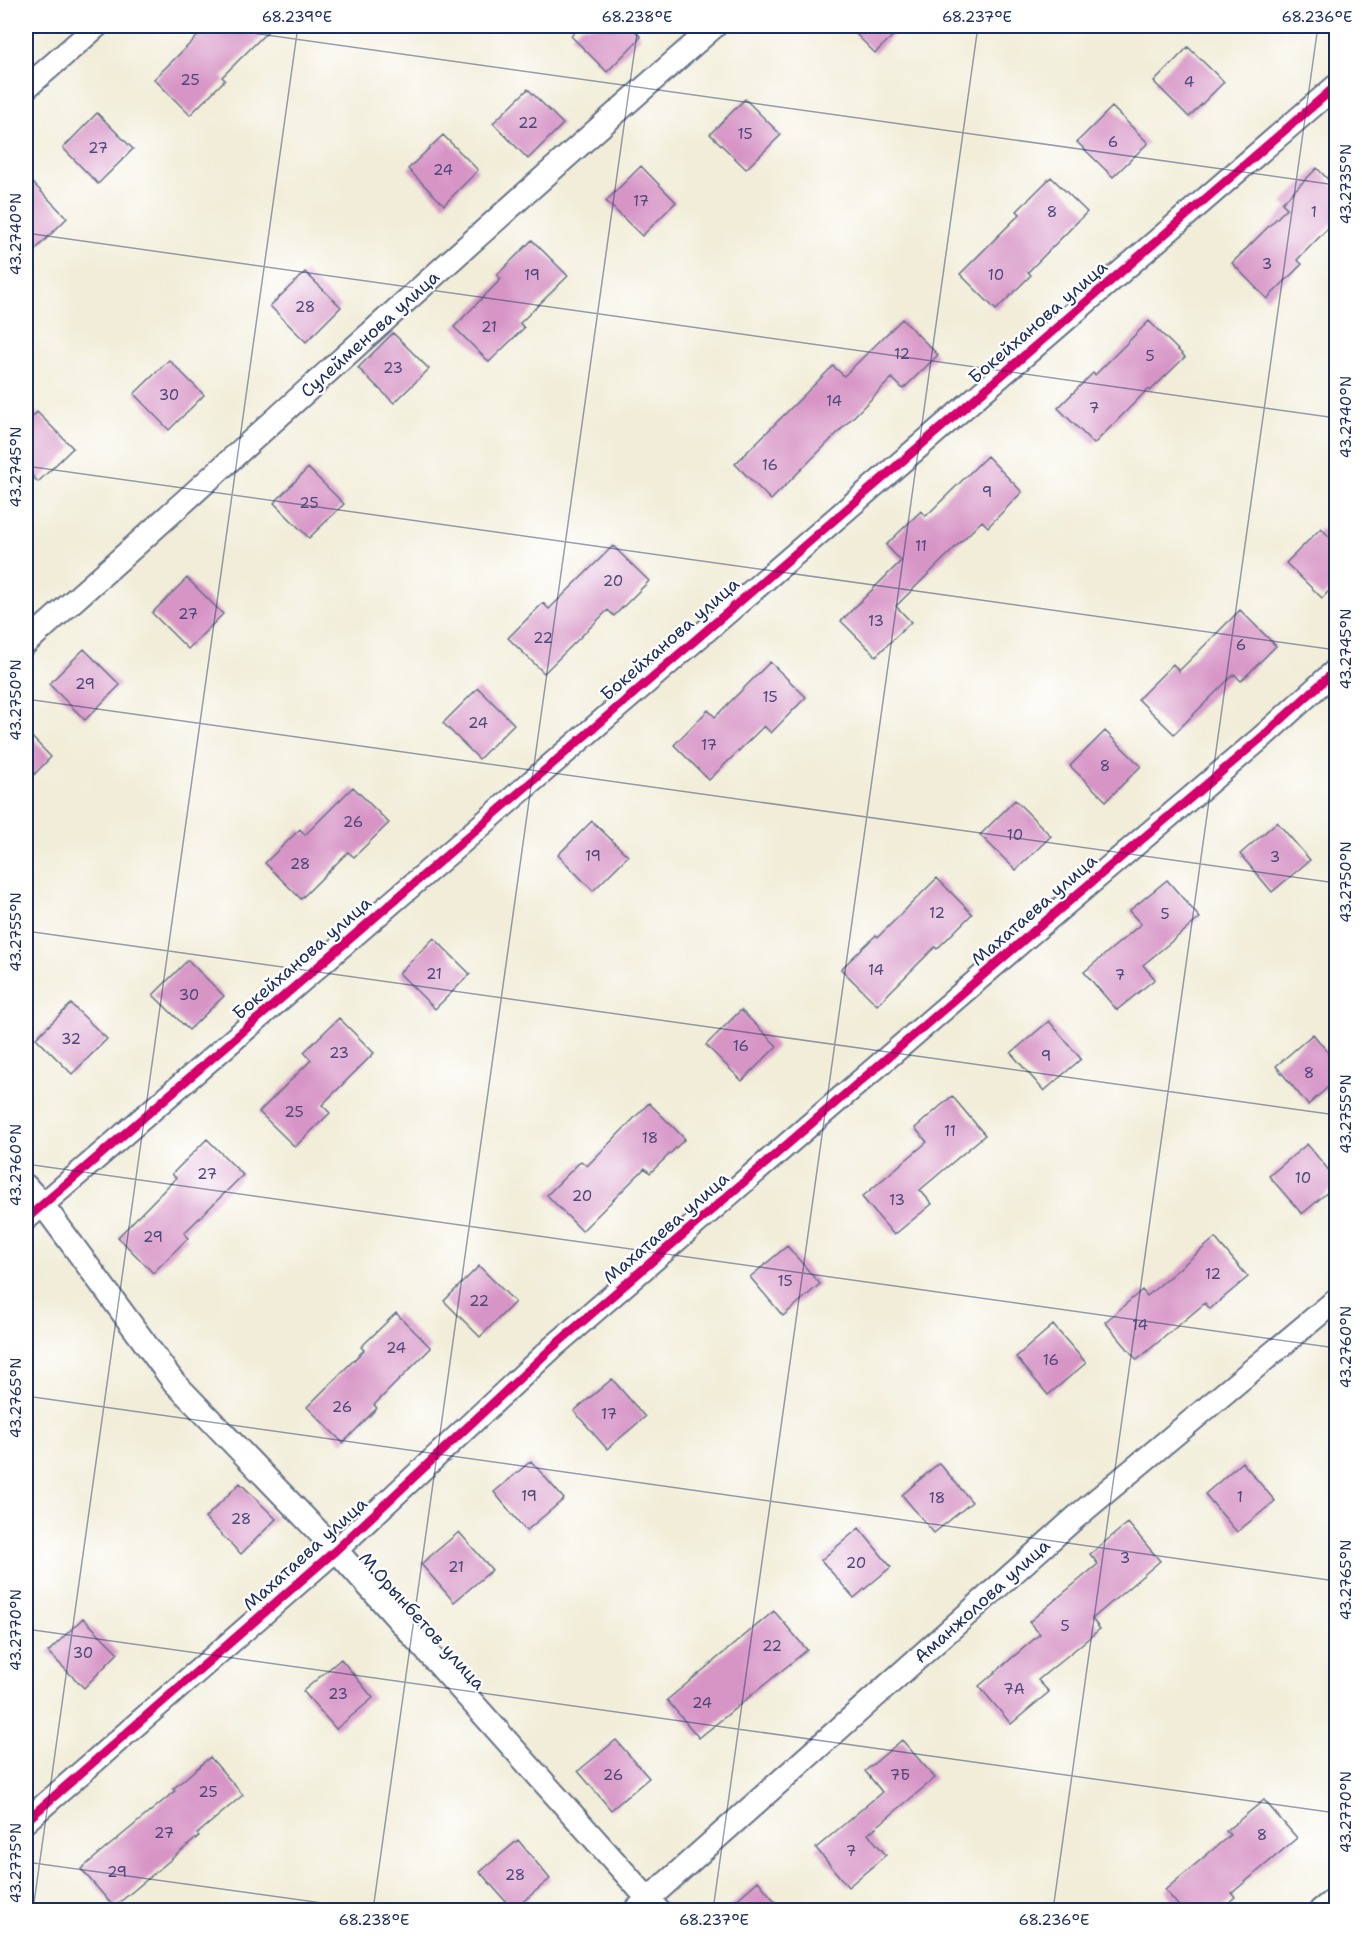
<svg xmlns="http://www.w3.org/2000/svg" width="1362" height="1936" font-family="'Shantell Sans',sans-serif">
  <rect width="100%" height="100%" fill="#fff"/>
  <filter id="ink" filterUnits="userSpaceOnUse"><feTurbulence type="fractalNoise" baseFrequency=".0167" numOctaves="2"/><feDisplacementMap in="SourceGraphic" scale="12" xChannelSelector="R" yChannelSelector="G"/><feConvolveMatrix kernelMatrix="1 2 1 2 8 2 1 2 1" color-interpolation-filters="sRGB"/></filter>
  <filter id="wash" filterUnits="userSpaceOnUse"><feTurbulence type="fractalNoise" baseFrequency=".008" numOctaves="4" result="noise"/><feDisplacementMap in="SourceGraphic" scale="24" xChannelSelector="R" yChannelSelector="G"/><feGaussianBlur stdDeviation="1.35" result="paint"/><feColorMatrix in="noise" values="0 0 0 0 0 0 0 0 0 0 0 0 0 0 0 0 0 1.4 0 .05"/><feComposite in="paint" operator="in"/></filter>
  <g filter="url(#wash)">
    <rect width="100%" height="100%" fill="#f1edd8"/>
    <g id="blocks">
      <path fill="#d795c6" d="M208 26H273L222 77 225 80 190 115 154 79Z
        M581 26H630L641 37 607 72 571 36Z
        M848 26H903L875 53Z
        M1188 47 1224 82 1189 117 1154 82Z
        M528 89 563 124 528 159 493 123Z
        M745 99 781 135 746 169 710 134Z
        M1112 107 1148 143 1113 177 1077 142Z
        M97 113 133 149 98 184 63 148Z
        M443 135 478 170 444 205 408 169Z
        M641 166 676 202 642 236 606 201Z
        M1317 168 1336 188V220L1297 260 1302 264 1267 299 1232 263 1287 208 1282 203Z
        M26 176 67 218 26 259Z
        M1051 177 1087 212 1028 272 1031 275 996 310 960 274 1020 214 1017 211Z
        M532 240 568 276 520 323 524 328 489 362 454 327 501 279 497 275Z
        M305 272 341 307 306 342 270 306Z
        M902 319 938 355 903 389 892 378 771 500 735 464 833 366 844 376Z
        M1149 321 1185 357 1150 391 1148 389 1094 444 1058 408 1093 373 1095 375Z
        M393 333 429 369 394 403 358 368Z
        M169 360 204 395 169 430 134 394Z
        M37 412 73 448 38 482 26 469V424Z
        M987 456 1022 492 988 527 982 521 896 606 911 622 876 656 841 621 901 561 886 545 921 511 926 516Z
        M308 468 344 504 309 538 274 503Z
        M1321 528 1336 544V584L1322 598 1286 563Z
        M613 546 649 581 614 616 608 610 544 673 508 638 543 603 549 609Z
        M187 578 223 614 188 649 152 613Z
        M1240 610 1276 646 1241 681 1234 674 1174 734 1138 699 1173 664 1179 671Z
        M84 649 120 685 85 720 49 684Z
        M770 662 806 697 771 733 764 726 709 780 674 745 708 710 715 717Z
        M478 688 514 724 479 759 443 723Z
        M26 731 51 757 26 783Z
        M1105 731 1141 766 1106 801 1070 766Z
        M353 787 389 823 354 857 348 852 301 899 265 863 300 829 305 835Z
        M1015 800 1051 836 1016 870 980 835Z
        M592 821 628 856 593 891 558 855Z
        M1277 822 1310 860 1272 892 1240 854Z
        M937 878 972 914 937 949 935 947 877 1005 841 969 876 935 878 937Z
        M1167 880 1200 918 1143 965 1155 979 1117 1010 1084 972 1141 924 1129 911Z
        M434 938 470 974 435 1009 399 973Z
        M188 960 224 996 189 1030 153 995Z
        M71 1004 107 1039 72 1074 36 1038Z
        M741 1010 777 1046 742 1081 706 1045Z
        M339 1018 374 1053 322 1105 330 1113 295 1147 259 1112 311 1060 304 1052Z
        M1049 1021 1081 1059 1044 1091 1011 1053Z
        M1313 1034 1336 1062V1080L1308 1105 1276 1066Z
        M952 1096 985 1135 920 1190 932 1204 894 1235 862 1197 927 1142 915 1128Z
        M649 1103 685 1139 650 1173 645 1168 582 1231 547 1195 581 1161 587 1166Z
        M207 1139 243 1175 184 1233 188 1238 153 1273 118 1237 176 1178 172 1174Z
        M1307 1144 1336 1179V1185L1302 1214 1269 1176Z
        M1215 1238 1248 1277 1210 1309 1205 1303 1137 1360 1105 1322 1142 1290 1147 1296Z
        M787 1246 820 1284 783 1316 750 1277Z
        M479 1266 515 1302 480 1337 444 1301Z
        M396 1313 431 1348 374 1405 377 1408 343 1443 307 1407 364 1350 361 1347Z
        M1053 1325 1086 1363 1048 1395 1016 1357Z
        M612 1379 645 1417 607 1449 574 1411Z
        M531 1461 564 1499 526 1531 494 1492Z
        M1242 1462 1275 1501 1237 1532 1205 1494Z
        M939 1463 972 1502 934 1533 902 1495Z
        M240 1483 276 1519 241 1554 205 1518Z
        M1128 1523 1160 1561 1092 1619 1100 1629 1038 1680 1049 1692 1011 1724 979 1686 1040 1634 1029 1622 1098 1564 1090 1554Z
        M859 1528 891 1567 854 1598 821 1560Z
        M459 1532 492 1570 454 1602 421 1564Z
        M774 1611 807 1650 699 1738 667 1700Z
        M83 1618 118 1653 84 1688 48 1652Z
        M341 1659 373 1698 336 1729 303 1691Z
        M616 1740 649 1778 611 1810 578 1771Z
        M902 1740 935 1778 868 1834 886 1855 848 1887 816 1848 882 1792 865 1771Z
        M210 1757 243 1795 197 1834 199 1836 114 1907 81 1869 175 1791 173 1789Z
        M1264 1800 1297 1838 1232 1893 1235 1897 1219 1911H1183L1165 1890 1230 1835 1226 1831Z
        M518 1840 550 1879 513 1910 480 1872Z
        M758 1881 783 1911H724Z"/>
    </g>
  </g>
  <g filter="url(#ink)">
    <use href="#blocks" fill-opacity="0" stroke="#667289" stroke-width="1.5"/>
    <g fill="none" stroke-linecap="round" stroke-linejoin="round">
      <defs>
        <path id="street" d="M26 88 97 26
          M26 643C257 439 482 228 715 26
          M26 1186 43 1205 173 1381 336 1550 658 1910
          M26 1219 1336 86
          M26 1821 336 1550 553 1347 1027 937 1261 738 1336 670
          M636 1910 1075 1518 1336 1300
          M1321 1910 1336 1898"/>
      </defs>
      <use href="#street" stroke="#667289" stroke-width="26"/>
      <use href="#street" stroke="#fff" stroke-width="22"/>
      <defs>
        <path id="cycleway" d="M26 1219 1336 86
          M26 1821 336 1550 553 1347 1027 937 1261 738 1336 670"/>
      </defs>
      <use href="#cycleway" stroke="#fff" stroke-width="13"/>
      <use href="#cycleway" stroke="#d6006c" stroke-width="9"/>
    </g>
  </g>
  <path fill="none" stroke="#1b2f5e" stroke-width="1.5" stroke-opacity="0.45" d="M202 26 1336 185M26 233 1336 418M26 466 1336 650M26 699 1336 883M26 931 1336 1115M26 1164 1336 1348M26 1396 1336 1581M26 1629 1336 1813M26 1862 373 1910M33 1910 298 26M373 1910 638 26M713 1910 978 26M1053 1910 1318 26"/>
  <g text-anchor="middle" stroke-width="4.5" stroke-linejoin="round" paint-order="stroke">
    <g font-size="15" fill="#4a4878">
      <text x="190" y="85">25</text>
      <text x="1189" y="87">4</text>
      <text x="528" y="128">22</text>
      <text x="745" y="139">15</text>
      <text x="1113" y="147">6</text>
      <text x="98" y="153">27</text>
      <text x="443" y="175">24</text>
      <text x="641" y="206">17</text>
      <text x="1052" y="217">8</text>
      <text x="1314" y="217">1</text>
      <text x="1267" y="269">3</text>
      <text x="532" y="280">19</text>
      <text x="996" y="280">10</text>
      <text x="305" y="312">28</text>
      <text x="489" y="332">21</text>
      <text x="902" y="359">12</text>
      <text x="1150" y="361">5</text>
      <text x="393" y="373">23</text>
      <text x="169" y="400">30</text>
      <text x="834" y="406">14</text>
      <text x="1094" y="413">7</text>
      <text x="770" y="470">16</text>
      <text x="987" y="497">9</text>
      <text x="309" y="508">25</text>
      <text x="921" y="551">11</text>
      <text x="613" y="586">20</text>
      <text x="188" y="619">27</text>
      <text x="876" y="626">13</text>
      <text x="543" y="643">22</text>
      <text x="1241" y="650">6</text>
      <text x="85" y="689">29</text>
      <text x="770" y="702">15</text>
      <text x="478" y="728">24</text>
      <text x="709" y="750">17</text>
      <text x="1105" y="771">8</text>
      <text x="353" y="827">26</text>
      <text x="1015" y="840">10</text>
      <text x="593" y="861">19</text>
      <text x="1275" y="862">3</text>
      <text x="300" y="869">28</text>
      <text x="937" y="918">12</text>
      <text x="1165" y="919">5</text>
      <text x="876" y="975">14</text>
      <text x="434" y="979">21</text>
      <text x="1120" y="980">7</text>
      <text x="189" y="1000">30</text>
      <text x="71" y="1044">32</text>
      <text x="741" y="1051">16</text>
      <text x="339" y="1058">23</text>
      <text x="1046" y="1061">9</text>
      <text x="1309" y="1078">8</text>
      <text x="294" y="1117">25</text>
      <text x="950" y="1136">11</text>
      <text x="650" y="1143">18</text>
      <text x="207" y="1179">27</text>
      <text x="1303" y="1183">10</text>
      <text x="582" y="1201">20</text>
      <text x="897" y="1205">13</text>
      <text x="153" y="1242">29</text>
      <text x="1213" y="1279">12</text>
      <text x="785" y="1286">15</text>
      <text x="479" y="1306">22</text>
      <text x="1140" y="1330">14</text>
      <text x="396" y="1353">24</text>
      <text x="1051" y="1365">16</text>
      <text x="342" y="1412">26</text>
      <text x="609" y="1419">17</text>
      <text x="529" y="1501">19</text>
      <text x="1240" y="1502">1</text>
      <text x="937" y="1503">18</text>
      <text x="241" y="1524">28</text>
      <text x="1125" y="1563">3</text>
      <text x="856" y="1568">20</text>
      <text x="456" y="1572">21</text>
      <text x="1065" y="1631">5</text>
      <text x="772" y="1651">22</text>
      <text x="83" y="1658">30</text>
      <text x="1014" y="1694">7А</text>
      <text x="338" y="1699">23</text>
      <text x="702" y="1708">24</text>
      <text x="613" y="1780">26</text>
      <text x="900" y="1780">7Б</text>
      <text x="208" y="1797">25</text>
      <text x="164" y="1838">27</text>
      <text x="1262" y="1840">8</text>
      <text x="851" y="1856">7</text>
      <text x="117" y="1877">29</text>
      <text x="515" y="1880">28</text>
    </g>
    <g font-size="18" fill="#1b2f5e" stroke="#fff">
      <text transform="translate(1038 322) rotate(-41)" y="6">Бокейханова улица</text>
      <text transform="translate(370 334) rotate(-42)" y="6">Сулейменова улица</text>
      <text transform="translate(670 639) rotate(-41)" y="6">Бокейханова улица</text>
      <text transform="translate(1034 910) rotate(-41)" y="6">Махатаева улица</text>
      <text transform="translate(302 958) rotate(-41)" y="6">Бокейханова улица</text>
      <text transform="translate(666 1228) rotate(-41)" y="6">Махатаева улица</text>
      <text transform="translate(305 1554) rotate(-42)" y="6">Махатаева улица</text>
      <text transform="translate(982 1601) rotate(-42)" y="6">Аманжолова улица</text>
      <text transform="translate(422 1621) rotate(48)" y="6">М.Орынбетов улица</text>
    </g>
  </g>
  <rect width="1362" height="1936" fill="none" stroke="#fff" stroke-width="66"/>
  <rect x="33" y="33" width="1296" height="1870" fill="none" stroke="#1b2f5e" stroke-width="2"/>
  <g font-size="15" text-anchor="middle" fill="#1b2f5e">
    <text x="297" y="22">68.239°E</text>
    <text x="637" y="22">68.238°E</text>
    <text x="977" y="22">68.237°E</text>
    <text x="1317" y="22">68.236°E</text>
    <text transform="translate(1346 184) rotate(-90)" y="5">43.2735°N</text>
    <text transform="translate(16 234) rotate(-90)" y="5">43.2740°N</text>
    <text transform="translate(1346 417) rotate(-90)" y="5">43.2740°N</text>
    <text transform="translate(16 467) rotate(-90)" y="5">43.2745°N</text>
    <text transform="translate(1346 649) rotate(-90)" y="5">43.2745°N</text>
    <text transform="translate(16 700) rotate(-90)" y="5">43.2750°N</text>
    <text transform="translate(1346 882) rotate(-90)" y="5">43.2750°N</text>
    <text transform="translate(16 932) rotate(-90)" y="5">43.2755°N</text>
    <text transform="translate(1346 1114) rotate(-90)" y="5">43.2755°N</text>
    <text transform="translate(16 1165) rotate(-90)" y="5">43.2760°N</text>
    <text transform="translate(1346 1347) rotate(-90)" y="5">43.2760°N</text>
    <text transform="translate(16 1398) rotate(-90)" y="5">43.2765°N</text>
    <text transform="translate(1346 1580) rotate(-90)" y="5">43.2765°N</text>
    <text transform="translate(16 1630) rotate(-90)" y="5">43.2770°N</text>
    <text transform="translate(1346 1812) rotate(-90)" y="5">43.2770°N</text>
    <text transform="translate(16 1863) rotate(-90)" y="5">43.2775°N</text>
    <text x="374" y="1925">68.238°E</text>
    <text x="714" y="1925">68.237°E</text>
    <text x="1054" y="1925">68.236°E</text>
  </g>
</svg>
